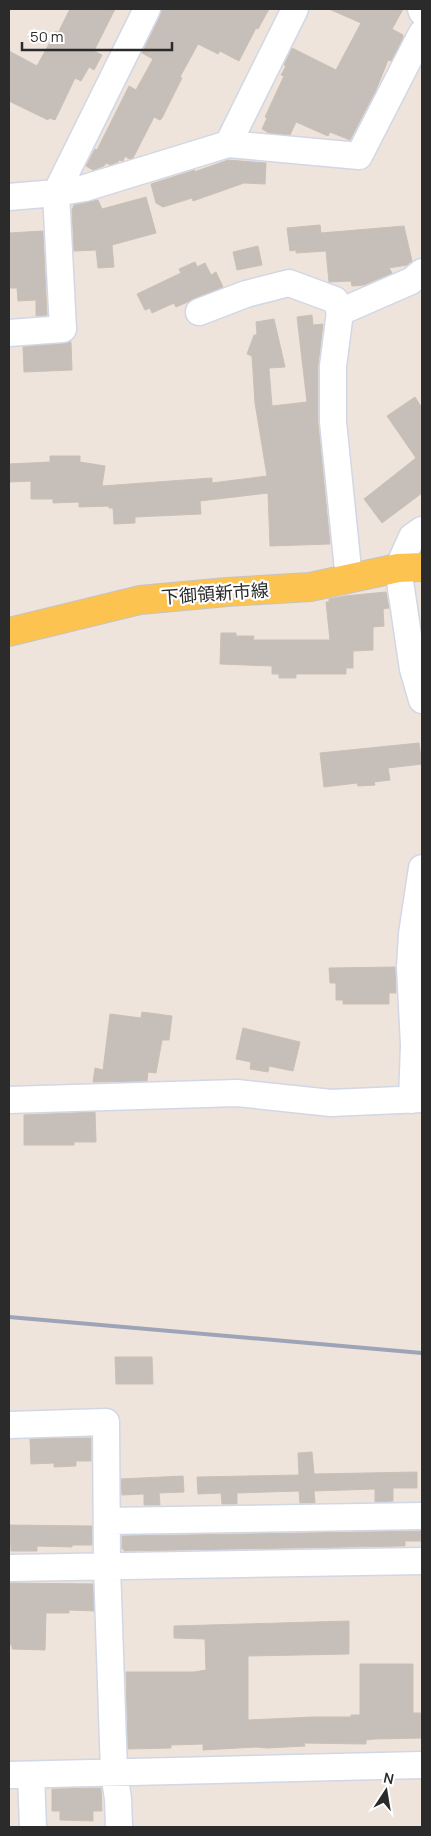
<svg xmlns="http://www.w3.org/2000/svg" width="431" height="1836" font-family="Manrope,'Noto Sans JP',sans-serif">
  <rect width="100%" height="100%" fill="#eee4dc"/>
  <path fill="#c6beb8" stroke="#cac0b5" d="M70 9H115L94 51 102 55 94 70 89 67 81 81 75 78 55 120 49 118 48 120 9 101V51L37 66 56 31 58 33Z
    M162 9H269L258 29 256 28 239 61 220 51 218 54 198 44 180 77 182 78 162 118 160 120 154 117 133 158 129 159 125 156 123 161 119 160 118 162 110 165 106 163 104 166 93 170 86 166 95 149 97 150 129 86 136 90 153 59 142 53 160 16Z
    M329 9H403L392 29 403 35V38L391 61 388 60 376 90 350 140 330 132 328 136 296 122 290 135 269 133 262 129 267 118 265 117 284 76 281 75 286 66 284 65 292 48 336 70 361 23Z
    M228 160 266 163 265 184 244 183 193 201 192 198 163 207 156 203 151 184 195 170 194 172Z
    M146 197 156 233 112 245 114 267 98 268 96 250 74 251 72 210 74 205 98 200 102 209Z
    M320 225 321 233 404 226 412 261 407 265 389 268 392 273 364 285 352 286 351 281 329 282 326 251 296 253V250L290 251 287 228Z
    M43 231 47 315 36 316V300L18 301 17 288H9V233Z
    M258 246 262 265 237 270 233 252Z
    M195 262 197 267 205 263 211 275 216 272 223 287 176 307 174 303 152 313 150 308 145 310 137 294 181 273 179 269Z
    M312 315 313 325 323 324 318 366V422L330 544 270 546 268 493 200 501 201 514 135 517V523L114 524 113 508H109V506L79 507V502L53 503V499H31V481L9 482V464L50 462V456H80V462L105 466 102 486 212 478V483L267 476 255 403 252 356 247 354 254 335H257L256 322 274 319 285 367 269 368 272 406 307 402 297 317Z
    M71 342 72 370 24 372 23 347Z
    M415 397 422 408V493L382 523 364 499 416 458 387 416Z
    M386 592 389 608 383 609 384 626 373 627V650L353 651V668H346V674H296V678H279V674H272V666L220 664 221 633H236V636H254L253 640H330L326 602H329V599L345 596Z
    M419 743 422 764 388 768 390 780 374 782 375 785 358 786 357 783 324 787 320 753Z
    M395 967 396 993H389V1004H343V1000H336V983H330L329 968Z
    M142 1012 172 1016 169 1040H162L156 1073 148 1072 147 1081 93 1082 95 1068 103 1070 110 1014 141 1018Z
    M243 1028 300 1042 293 1071 269 1066 268 1072 250 1069 251 1062 236 1059Z
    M95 1112 96 1142H74V1145H24V1115Z
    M115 1357H152L153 1384H116Z
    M75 1438H91V1461H76V1466L54 1467V1463L31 1464 30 1439Z
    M312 1452 314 1474 417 1472V1488H393V1501L375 1502V1489L314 1491 315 1503H300L299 1491 237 1493V1504H222L221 1493 198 1494 197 1477 299 1475 298 1453Z
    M183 1476 184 1492 159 1493 160 1505H144V1494L122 1495 121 1479Z
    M10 1525 92 1526V1545H72V1547L37 1546V1551H11Z
    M422 1531V1541H405V1546L124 1551V1549H122V1536Z
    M9 1583 93 1584 94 1611 69 1610V1613H46L45 1650 12 1649V1645H9Z
    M349 1621V1654L248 1656V1720L313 1717H351V1715H360V1664H413V1713H422V1738L375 1739 366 1740V1744L304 1743 305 1746 267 1748 256 1747 203 1750V1744L171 1745V1748L128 1749 126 1672H194L206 1670 205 1639 174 1638V1626Z
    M101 1788 102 1811H93V1821L60 1820V1811H52V1789Z"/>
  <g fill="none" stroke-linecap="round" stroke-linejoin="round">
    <defs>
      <path id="minor" d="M421 9 422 12
        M228 144 295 9
        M9 197 56 193 85 188 228 144 359 156 422 33
        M199 312 246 294 289 283 335 300 340 312 333 366V422L349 579
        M340 312 411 281 422 272
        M9 333 63 329 56 193 147 9
        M422 530 412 537 398 568 413 669 422 700
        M9 1100 237 1093 331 1103 422 1099
        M412 1100 414 1045 410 967 412 934 422 868
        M9 1425 106 1422 107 1566 114 1772 118 1799 119 1827
        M107 1521 422 1516
        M9 1568 422 1561
        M9 1775 422 1765
        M31 1775 33 1827"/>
      <path id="major" d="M9 632 140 600 227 592 310 587 398 568 422 567"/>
    </defs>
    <use href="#minor" stroke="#d1d7e5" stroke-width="29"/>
    <use href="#major" stroke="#c4c4c4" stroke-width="30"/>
    <use href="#minor" stroke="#fff" stroke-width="26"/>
    <use href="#major" stroke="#fdc351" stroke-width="28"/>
    <path stroke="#9ea4b7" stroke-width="4" d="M9 1317 422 1353"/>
  </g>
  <g text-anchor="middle" stroke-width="4.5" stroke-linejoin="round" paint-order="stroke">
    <g font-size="18" fill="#2b2b2b" stroke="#fff">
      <text transform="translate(215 594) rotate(-4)" y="6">下御領新市線</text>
    </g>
  </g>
  <rect width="431" height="1836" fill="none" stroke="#2b2b2b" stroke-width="20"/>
  <g transform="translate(386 1791) rotate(12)" stroke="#ffffff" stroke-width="4" paint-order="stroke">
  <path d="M0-4L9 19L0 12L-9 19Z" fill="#2b2b2b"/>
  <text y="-8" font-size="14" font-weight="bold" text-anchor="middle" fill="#2b2b2b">N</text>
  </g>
  <path d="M22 42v8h150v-8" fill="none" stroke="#2b2b2b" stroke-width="2.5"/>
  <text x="30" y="42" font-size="15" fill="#2b2b2b" stroke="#ffffff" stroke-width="4" paint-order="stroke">50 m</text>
</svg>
